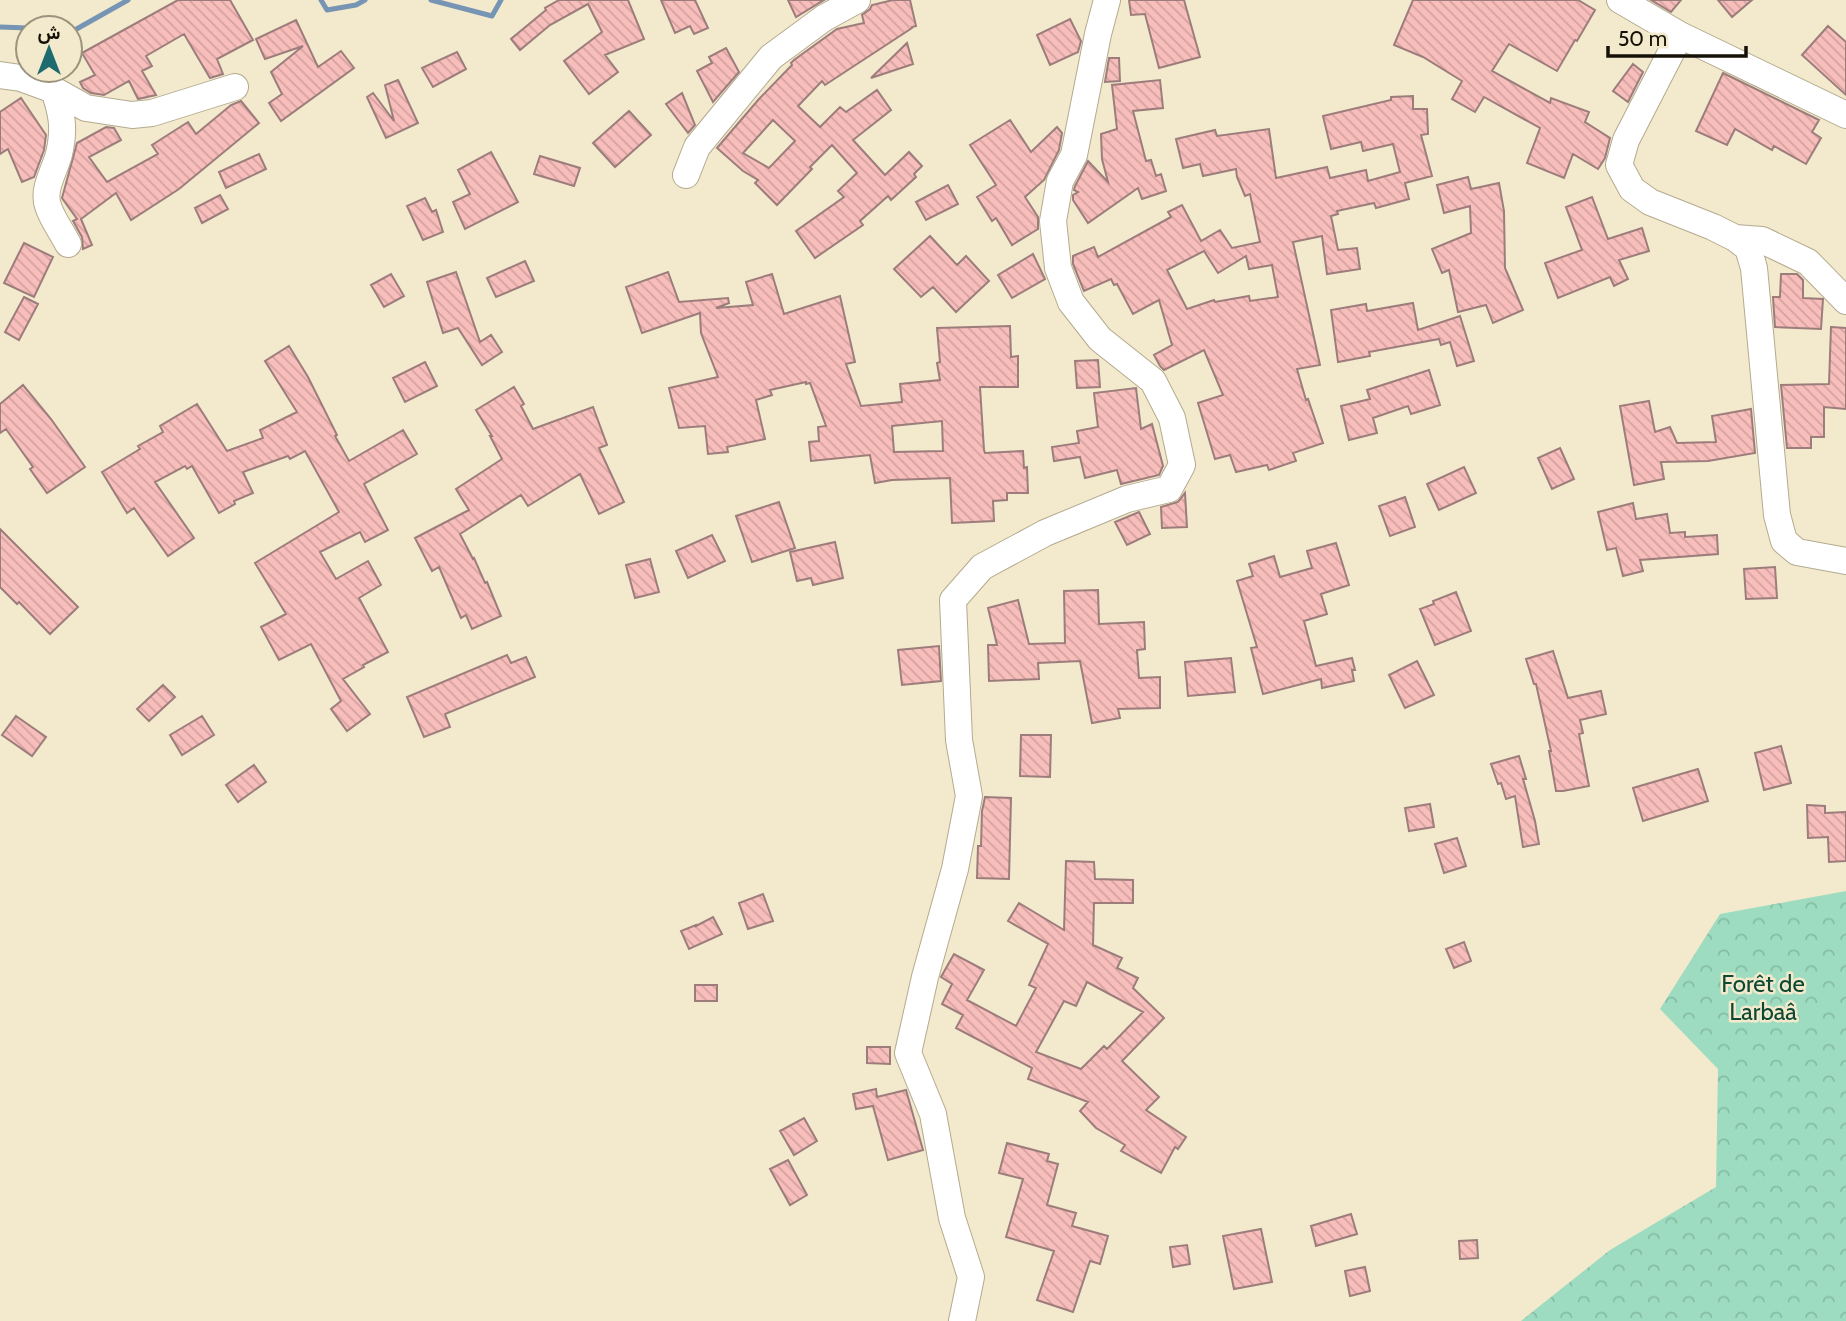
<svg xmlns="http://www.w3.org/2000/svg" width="1846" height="1321" font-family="Cabin,Vazirmatn,sans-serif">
  <defs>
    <pattern id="forest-crowns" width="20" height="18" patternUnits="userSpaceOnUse" patternTransform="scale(1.75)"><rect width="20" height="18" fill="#9ddcc0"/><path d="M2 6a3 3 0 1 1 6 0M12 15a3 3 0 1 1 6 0" fill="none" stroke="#86bca4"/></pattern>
    <pattern id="building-back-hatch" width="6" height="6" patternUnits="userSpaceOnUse" patternTransform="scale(1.75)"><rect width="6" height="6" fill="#f8bebb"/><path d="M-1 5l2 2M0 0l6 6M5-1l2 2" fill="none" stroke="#d4a29f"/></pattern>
  </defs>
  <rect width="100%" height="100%" fill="#f3e9cc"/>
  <path fill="url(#forest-crowns)" d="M1846 891V1321H1521L1610 1250 1716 1187 1718 1069 1660 1009 1720 914Z"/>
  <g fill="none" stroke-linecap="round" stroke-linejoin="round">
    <path stroke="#7694b4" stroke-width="5" d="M321 0 327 10 356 5 365 0
      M431 0 492 16 501 0
      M0 27 28 28
      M70 31H73L128 0"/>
  </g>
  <path fill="url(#building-back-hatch)" stroke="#9c7d7c" stroke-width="2" fill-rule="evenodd" d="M178 0H230L253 40 217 59 223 74 210 78 184 34 146 56 152 66 142 71 156 95 138 99 129 81 104 95 91 93 83 88 80 82 95 75 82 53Z
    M559 0H628L644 39 605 55 618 72 589 94 564 61 602 32 588 4 550 25 520 50 511 39 546 10 545 8Z
    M661 0H695L708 28 694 34 690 26 675 33Z
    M788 0H824L796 17Z
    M893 0H910L916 26 912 27V28L825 85 822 81 798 106 820 127 840 107 846 112 877 90 891 110 853 140 885 175 909 152 922 166 914 174 916 177 891 200 888 196 860 221 863 225 815 258 796 231 844 197 838 191 857 173 832 145 810 167 812 169 777 205 755 183 758 180 743 171 717 148 759 99 792 65 791 63 794 60 837 29 864 23 862 15 870 9 872 5ZM773 120 795 141 769 168 743 153Z
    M1129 0H1184L1200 57 1159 68 1145 14 1131 15Z
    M1413 0H1578L1595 10 1577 41 1575 40 1557 71 1509 44 1492 71 1550 103 1551 98 1589 112 1585 122 1610 138 1605 158 1598 169 1573 154 1564 178 1527 163 1540 128 1484 97 1475 112 1452 99 1462 81 1423 57 1394 45Z
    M1651 0H1681L1671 12Z
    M1718 0H1752L1732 17Z
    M1070 19 1081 41 1078 52 1050 65 1037 35Z
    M296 20 318 67 341 51 354 68 281 121 269 103 282 94 271 72 303 46 265 59 256 39Z
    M1828 26 1846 42V95L1802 55Z
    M907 43 913 64 871 78Z
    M726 48 739 72 713 102 697 71 712 63 709 57Z
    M457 52 466 69 433 87 422 68Z
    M1109 58H1119L1120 81 1105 82Z
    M1633 64 1643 72 1628 102 1613 91Z
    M1723 73 1819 120 1812 132 1821 138 1806 164 1774 146 1772 150 1735 129 1727 145 1696 131Z
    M398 80 418 123 386 138 367 97 373 93 394 121 385 85Z
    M1160 80 1163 108 1133 111 1146 161 1151 160 1156 176 1161 174 1166 191 1142 199 1138 188 1088 223 1073 200V195L1078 192 1074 190 1075 186 1088 161 1108 182 1102 159 1101 134 1117 129 1112 85Z
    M682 93 695 125 688 133 666 104Z
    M1413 96V109H1427L1428 134 1421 135 1432 176 1405 183 1409 199 1376 208 1374 203 1337 211 1338 214 1331 216 1338 250 1357 248 1360 269 1327 274 1322 236 1293 242 1320 365 1297 369 1306 400 1308 399 1323 443 1293 453 1296 461 1269 470 1267 465 1236 472 1230 455 1215 459 1198 403 1223 395 1204 350 1164 370 1160 366 1154 355 1172 345 1159 300 1133 314 1117 284 1114 285 1111 279 1084 291 1073 264V256L1094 247 1098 257 1171 217 1168 212 1182 205 1201 241 1220 230 1232 248 1260 242 1250 194 1245 196 1237 177 1236 169 1203 176 1200 164 1183 168 1176 139 1215 130 1217 136 1269 129 1276 178 1327 167 1330 178 1366 170 1368 181 1400 172 1393 144 1363 151 1361 142 1331 149 1323 116 1391 100V97ZM1204 251 1218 273 1246 256 1249 269 1272 265 1278 297 1250 301 1249 296 1215 302 1214 300 1187 309 1167 270Z
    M21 98 46 135 44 150 34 177 22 182 8 149 0 154V112Z
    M241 101 259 123 179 189 131 220 116 193 81 219 92 245 83 249 82 237 73 221 77 219 62 198 77 143 106 127 114 128 121 140 89 157 107 182 158 154 152 145 188 122 196 134 231 105Z
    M629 111 651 135 615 167 593 143Z
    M1010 120 1031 152 1057 127 1062 133 1059 150 1044 180 1025 197 1038 217V229L1012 245 996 218 992 221 977 197 996 185 970 145Z
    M491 152 518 202 465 229 453 202 470 194 458 170Z
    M259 154 266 169 226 188 219 172Z
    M540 156 580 168 574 186 534 174Z
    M1468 177 1471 189 1499 183 1504 211 1505 268 1523 310 1493 323 1486 305 1458 312 1449 270 1442 273 1432 249 1471 233 1470 206 1444 213 1437 185Z
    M948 185 958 204 926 220 916 202Z
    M220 195 228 209 202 223 195 208Z
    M1592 197 1608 239 1642 228 1649 251 1619 260 1628 279 1614 286 1610 277 1558 298 1545 263 1582 250 1566 207Z
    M425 198 432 212 436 210 443 232 423 240 407 206Z
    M930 236 957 265 966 256 989 281 956 312 933 287 921 297 894 269Z
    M24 243 53 257 34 297 4 283Z
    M1033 254 1045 279 1012 298 998 275Z
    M525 261 534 281 496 297 487 278Z
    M456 272 480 342 491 335 502 352 482 365 458 328 443 333 427 282Z
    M668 272 679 302 728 298 729 303 716 308 753 305 746 282 772 274 784 314 840 296 855 362 846 364 861 406 902 402 900 384 940 380 937 363 940 362 937 328 1010 326 1011 357 1018 356V387H980L984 450 985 453 1023 451 1024 468 1027 467 1028 493H1007V500L993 501 994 521 952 523 950 478 892 480 875 483 870 455 811 461 809 442 819 441 818 427 826 426 810 383 806 384V382L770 390 772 395 756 400 765 439 727 447 728 452 708 454 705 426 679 428 669 388 718 377 701 333 700 313 642 333 626 287ZM942 421 943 451 894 452 892 426Z
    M391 274 404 296 384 307 371 285Z
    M1781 274H1797L1803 280V298L1823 299 1821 329 1775 327 1773 297H1780Z
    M24 297 38 304 19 340 5 332Z
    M1413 303 1418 330 1460 316 1474 361 1457 366 1450 342 1441 345 1439 339 1369 352 1370 356 1338 362 1331 310 1366 304 1367 311Z
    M1831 327 1846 328V409L1824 407V437H1811V448H1787L1781 385 1829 384Z
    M289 346 308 377 337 435 335 436 349 461 403 430 417 454 364 484 388 530 365 542 360 532 320 552 336 579 368 561 381 585 359 598 388 652 363 665 364 667 343 679 370 714 347 731 331 709 341 701 311 644 279 660 261 627 286 614 255 563 339 512 305 451 290 459 288 456 243 472 253 493 234 501 235 504 219 513 192 466 187 469 185 466 155 482 194 538 168 556 134 508 127 513 102 472 140 449 138 446 163 432 160 426 197 404 227 451 263 438 260 430 297 412 265 361Z
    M1098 360 1100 387 1077 388 1075 361Z
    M425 362 437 386 405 402 393 378Z
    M1429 370 1440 405 1411 414 1408 406 1373 418 1377 433 1349 440 1341 406 1370 399 1367 390Z
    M23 385 51 419 85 467 47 493 30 469 33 467 6 429 0 433V404Z
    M514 387 524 404 521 406 533 429 593 407 607 445 599 448 624 502 599 514 580 474 528 506 521 495 460 534 473 559 474 558 485 583 487 582 501 616 472 629 466 615 461 618 439 567 432 571 415 538 469 510 456 489 502 459 490 436H492L476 410Z
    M1136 388 1141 429 1152 424 1163 466 1159 475 1121 484 1117 470 1085 478 1080 457 1054 461 1052 447 1079 443 1077 431 1098 427 1094 393Z
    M1649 401 1655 432 1670 427 1677 443 1716 442 1712 416 1751 409 1755 453 1708 461 1661 462 1664 479 1634 485 1620 406Z
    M1560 448 1574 479 1552 489 1538 458Z
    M1464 467 1476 493 1439 510 1427 484Z
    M1185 493 1187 527 1162 528 1161 507 1178 502Z
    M1405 497 1415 527 1390 536 1379 506Z
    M779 502 795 548 752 562 736 516Z
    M1633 503 1636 519 1667 514 1670 533 1685 532V537L1717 535 1718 554 1640 560 1643 571 1623 576 1616 548 1607 550 1598 512Z
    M1139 512 1150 534 1127 545 1115 522Z
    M0 529 78 607 50 634 19 602 17 604 0 587Z
    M712 535 725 561 688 578 676 551Z
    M835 542 843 578 813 585 811 578 797 581 790 552Z
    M1336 543 1349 585 1321 594 1327 614 1304 621 1316 666 1352 658 1355 670H1352L1354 681 1322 688 1321 679 1263 694 1251 648 1257 647 1237 581 1253 576 1249 564 1274 556 1280 577 1312 568 1307 551Z
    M650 559 659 592 635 598 626 565Z
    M1775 567 1777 598 1746 599 1744 569Z
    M1098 590 1099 624 1144 622 1145 649 1137 650 1139 678 1160 677V708L1118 709 1120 718 1092 723 1080 661 1038 663 1039 679 989 681 988 645H997L988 608 1018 600 1029 644 1065 643 1064 591Z
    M1456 592 1471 631 1435 645 1420 609 1434 604 1433 601Z
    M939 646 941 681 902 685 898 650Z
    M1553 651 1568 698 1601 691 1606 714 1580 720 1583 733 1579 734 1589 786 1563 791H1556L1549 751H1551L1536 684H1534L1526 659Z
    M507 655 511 663 526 657 535 677 445 714 450 727 424 737 407 697Z
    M1231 658 1235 692 1188 696 1185 662Z
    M1417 661 1434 695 1405 708 1389 675Z
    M163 685 175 697 149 721 137 709Z
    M16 716 46 737 32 756 2 735Z
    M202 716 214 735 182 755 170 735Z
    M1021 735H1051L1050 777 1020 776Z
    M1781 746 1791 783 1764 790 1755 753Z
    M1519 756 1526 779H1523L1535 821 1539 844 1523 847 1515 796 1506 799 1501 783 1498 784 1491 764Z
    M254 765 266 782 238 802 226 785Z
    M1698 769 1708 801 1643 821 1633 788Z
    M985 797 1011 798 1009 879 977 878 978 846H981L982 811Z
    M1430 804 1434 827 1409 831 1405 808Z
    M1807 805 1825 806V813L1846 812V861L1829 862 1828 837 1808 838Z
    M1457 838 1466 866 1444 873 1435 844Z
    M1066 861 1094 862 1095 879 1133 880V903H1094L1093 945 1122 958 1117 968 1138 978 1133 988 1164 1018 1122 1061 1159 1097 1146 1110 1186 1137 1178 1149 1175 1147 1161 1173 1121 1151 1125 1145 1096 1128 1080 1111 1088 1102 1028 1079 1032 1068 956 1028 963 1015 942 1004 952 984 941 977 954 954 984 970 967 1000 1016 1026 1036 988 1029 985 1048 944 1008 921 1019 903 1064 930ZM1087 982 1143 1012 1107 1049 1104 1046 1081 1069 1036 1052 1064 1001 1076 1006Z
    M763 894 773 921 748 929 739 903Z
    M713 917 722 934 689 949 681 931 696 925V926Z
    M1464 942 1471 961 1454 968 1446 949Z
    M695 985H717V1001H695Z
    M867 1047H890V1064L867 1063Z
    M876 1089 877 1097 906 1090 923 1150 888 1160 873 1106 856 1109 853 1094Z
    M804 1118 817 1141 794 1155 780 1131Z
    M1007 1143 1049 1154 1047 1161 1058 1164 1047 1205 1076 1213 1072 1226 1108 1236 1100 1264 1090 1261 1073 1312 1037 1300 1054 1251 1006 1237 1023 1179 999 1173Z
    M788 1160 807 1195 790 1205 770 1169Z
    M1351 1214 1357 1234 1316 1246 1311 1226Z
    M1261 1229 1272 1282 1234 1289 1223 1236Z
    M1477 1240 1478 1258 1460 1259 1459 1241Z
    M1187 1245 1190 1264 1173 1267 1170 1247Z
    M1365 1267 1370 1291 1350 1296 1345 1271Z"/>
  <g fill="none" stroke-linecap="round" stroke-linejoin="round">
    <defs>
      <path id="minor" d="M1620 0 1680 35 1846 115
        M1680 35 1626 140 1619 165 1632 189 1650 202 1713 227 1735 238 1748 248 1754 268 1777 515 1784 541 1797 552 1846 561
        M0 75 21 78 54 90 86 108 132 115 152 113 235 87
        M54 90C62 114 65 128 59 154 55 170 42 189 48 206 52 219 62 232 68 244
        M686 175 697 147 771 57 824 18 857 0
        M1735 238 1762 240 1808 262 1846 301
        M962 1321 971 1277 952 1218 933 1114 908 1053 925 977 955 869 969 796 959 740 953 600 982 567 1045 533 1127 499 1169 489 1182 465 1172 418 1153 381 1100 339 1071 302 1058 268 1053 221 1060 181 1074 155 1098 34 1107 0"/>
    </defs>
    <use href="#minor" stroke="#b4aa8f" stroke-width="28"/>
    <use href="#minor" stroke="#fff" stroke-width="26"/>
  </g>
  <g text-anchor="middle" stroke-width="5" stroke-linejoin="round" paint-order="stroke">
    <g font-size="24" fill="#0c4833" stroke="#f3e9cc">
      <text x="1763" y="992">Forêt de<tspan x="1763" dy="28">Larbaâ</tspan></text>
    </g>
  </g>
  <g transform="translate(49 49)"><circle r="33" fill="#f3e9cc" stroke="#9a937d" stroke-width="2"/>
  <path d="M0-5L12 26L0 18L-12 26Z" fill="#1e6b6f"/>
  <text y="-10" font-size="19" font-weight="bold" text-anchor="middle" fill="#151107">ش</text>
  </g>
  <path d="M1608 46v10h138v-10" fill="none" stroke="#151107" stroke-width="3.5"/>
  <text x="1618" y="46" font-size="21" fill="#151107" stroke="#f3e9cc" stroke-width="5" paint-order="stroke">50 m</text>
</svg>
